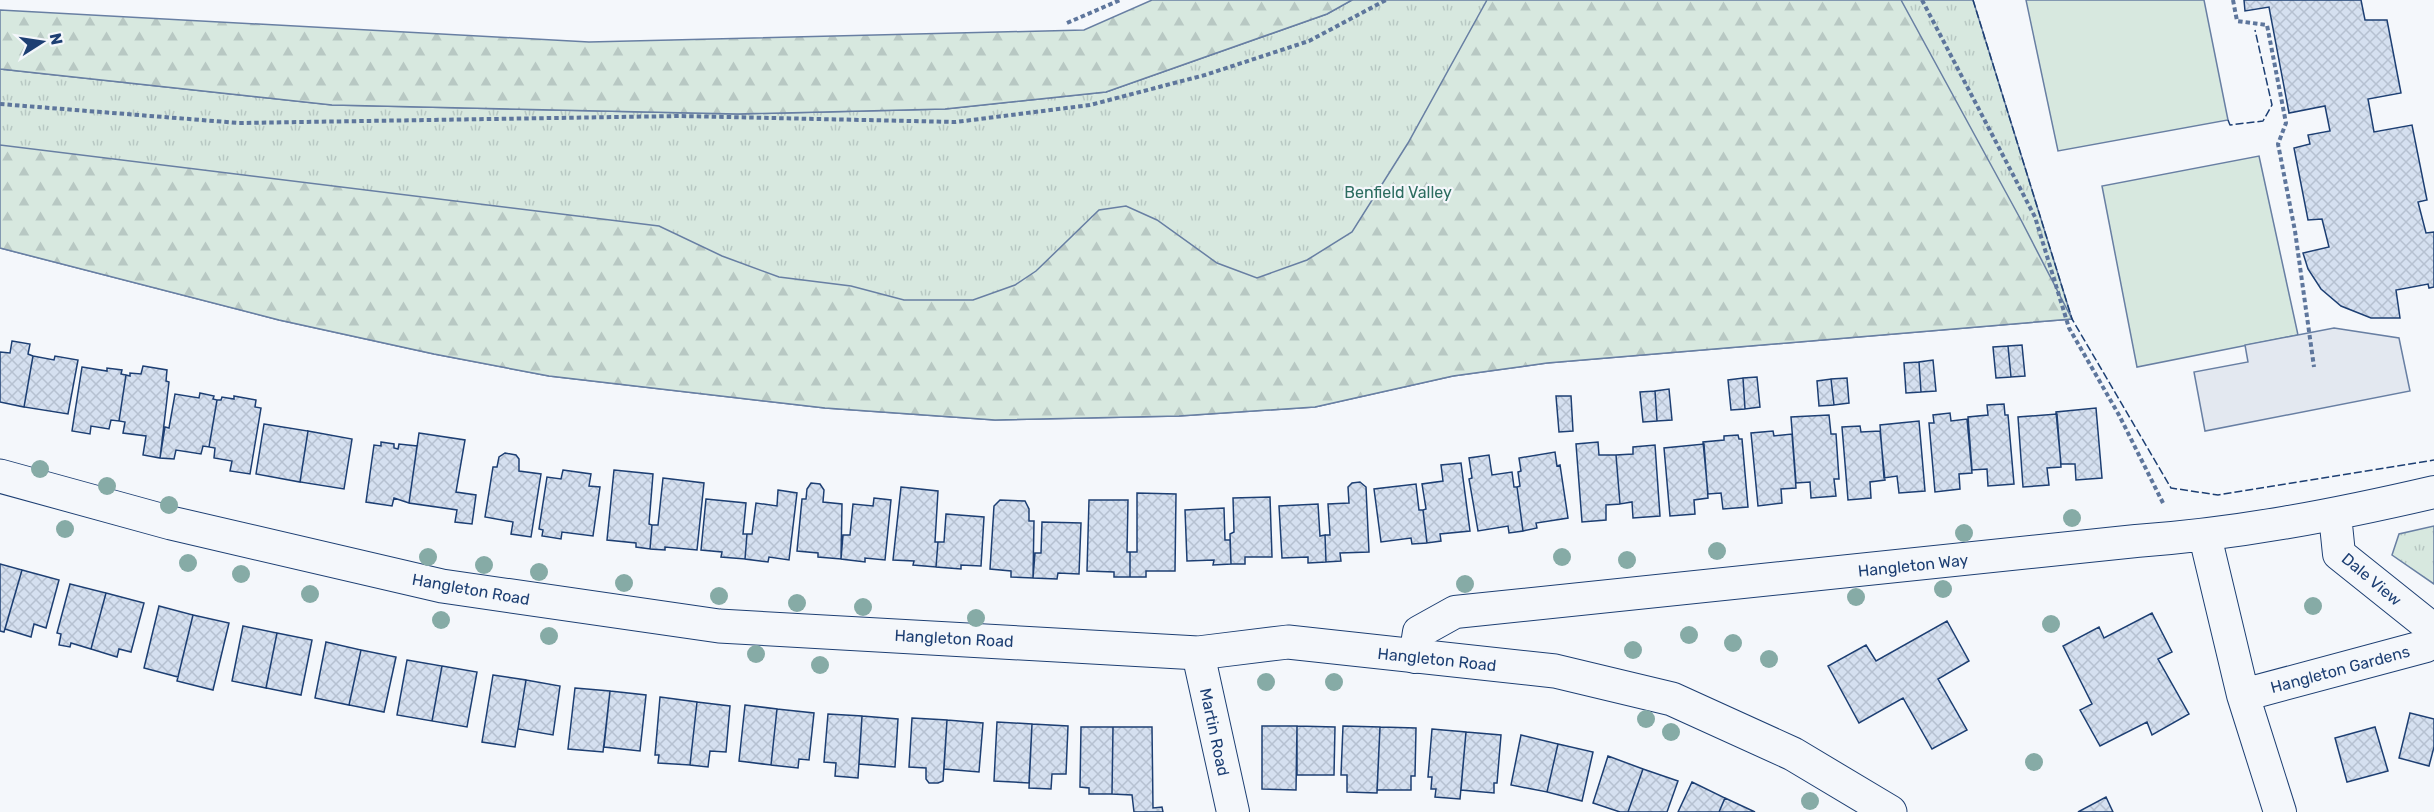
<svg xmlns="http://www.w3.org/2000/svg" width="2434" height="812" font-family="Rubik,sans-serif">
  <defs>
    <pattern id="grass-tufts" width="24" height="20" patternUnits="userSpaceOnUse" patternTransform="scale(1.5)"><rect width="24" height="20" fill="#d7e8df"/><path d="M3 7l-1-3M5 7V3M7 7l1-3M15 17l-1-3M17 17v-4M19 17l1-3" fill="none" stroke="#b8c8c3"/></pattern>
    <pattern id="forest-firs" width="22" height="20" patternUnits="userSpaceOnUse" patternTransform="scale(1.5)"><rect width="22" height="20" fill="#d7e8df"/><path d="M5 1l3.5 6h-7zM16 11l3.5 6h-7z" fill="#b8c8c3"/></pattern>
    <pattern id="building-cross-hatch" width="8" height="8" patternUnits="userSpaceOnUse" patternTransform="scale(1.5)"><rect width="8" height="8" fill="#d5e0f0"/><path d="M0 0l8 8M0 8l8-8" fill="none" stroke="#b6c1d1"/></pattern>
  </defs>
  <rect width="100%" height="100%" fill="#f4f7fb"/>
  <path fill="url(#grass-tufts)" stroke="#687fa3" stroke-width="1.5" d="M1352 0H1973L2072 319 1547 363 1453 376 1315 407 1179 416 995 420 825 408 549 376 434 354 279 320 0 248V69L333 105 738 114 945 109 1106 92 1327 14Z
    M2434 526V584L2392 555 2399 534Z"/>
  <path fill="url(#forest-firs)" stroke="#687fa3" stroke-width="1.5" d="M1152 0H1352L1327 14 1106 92 945 109 738 114 332 105 0 69V10L589 42 1084 30Z
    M1487 0H1901L2021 220 2072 319 1547 363 1453 376 1315 407 1179 416 995 420 825 408 549 376 434 354 279 320 0 248V145L659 226 722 256 779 277 851 286 904 300H973L1015 285 1036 271 1099 210 1126 206 1157 220 1217 263 1257 278 1307 260 1352 232 1408 143Z"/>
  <path fill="#d7e8df" stroke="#687fa3" stroke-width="1.5" d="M2026 0H2204L2228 120 2058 151Z
    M2259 156 2298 335 2137 367 2102 186Z"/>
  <path fill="#e3e8f0" stroke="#687fa3" stroke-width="1.5" d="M2334 328 2399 338 2410 391 2205 431 2194 372 2248 362 2245 345Z"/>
  <path fill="url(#building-cross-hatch)" stroke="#1d3f73" stroke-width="1.5" d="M2244 0H2361L2365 20H2387L2401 93 2368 99 2374 132 2412 125 2427 200 2418 202 2426 233 2434 232V287L2429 288 2428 284 2396 290 2400 318H2371L2341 306 2321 289 2308 269 2303 253 2329 247 2322 219 2308 220 2294 148 2310 144 2308 135 2330 131 2325 106 2289 113 2269 7 2245 11Z
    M12 341 30 344 28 354 33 356 24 407 0 402V352L10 353Z
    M2022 345 2025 376 2011 377 2008 346Z
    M2008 346 2011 377 1996 378 1993 347Z
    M33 356 54 360 55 356 78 360 68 414 24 407Z
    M1933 360 1936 391 1921 392 1919 362Z
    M1919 362 1921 392 1906 393 1904 363Z
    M143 366 167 370 166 381 169 382 160 458 143 455 146 436 123 433 125 422 119 421 126 375 130 376V373L141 374Z
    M82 367 107 371V368L122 370 121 374 126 375 119 421 111 420 109 429 91 426 90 434 72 431Z
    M1757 377 1760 407 1745 409 1743 378Z
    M1743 378 1745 409 1731 410 1728 380Z
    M1847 378 1849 403 1834 405 1831 379Z
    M1831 379 1834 405 1819 406 1817 381Z
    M1669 389 1672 420 1657 421 1655 391Z
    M1655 391 1657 421 1643 422 1640 392Z
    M200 393 214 396 213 399 217 400 209 447 203 446 201 454 176 450 174 459 160 458 165 427 169 428 175 394 199 398Z
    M234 396 256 400 255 407 261 408 250 474 230 471 232 461 214 458 215 448 209 447 217 400H221L222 397 234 399Z
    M1556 396H1571L1573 431 1559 432Z
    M2004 404 2005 415H2008L2014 484 1988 486 1987 469 1972 470 1968 417 1988 415 1987 405Z
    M2096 408 2102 478 2076 480 2075 464H2061L2056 412Z
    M1950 413 1951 421 1967 419 1972 473 1959 474 1960 489 1935 492 1929 423H1934L1933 415Z
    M2057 414 2061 467 2047 468 2049 485 2023 487 2018 417Z
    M1829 415 1831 434H1836L1839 479H1834L1836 496 1811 498 1810 482 1796 483 1791 417Z
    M1919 421 1925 491 1899 493 1897 476 1884 478 1880 425Z
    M264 424 308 431 300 482 256 474Z
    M1860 426 1861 432 1880 431 1885 480 1870 482 1871 498 1848 500 1842 427Z
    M308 431 352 439 344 489 300 482Z
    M1773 431 1774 436 1792 434 1796 488 1781 489 1782 503 1758 506 1751 433Z
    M419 433 465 440 456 492 476 495 472 524 455 522 457 510 409 503Z
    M1738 435 1739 439H1742L1748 507 1723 509 1721 493 1708 494 1703 442 1724 440V436Z
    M381 442 394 444V448L398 449 399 444 417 446 409 503 394 498 392 506 366 502 374 445 381 446Z
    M1598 442 1599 455H1616L1620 504 1606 505V520L1582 522 1576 444Z
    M1704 444 1708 498 1694 500 1695 514 1670 516 1664 448Z
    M1655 445 1660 516 1633 518 1632 502 1620 504 1616 455 1633 454V447Z
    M1555 452 1557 466 1560 465 1568 518 1536 523 1537 528 1523 531 1517 487 1520 486 1518 472 1521 471 1519 458Z
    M505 453 516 455 519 459V471L541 474 531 537 511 534 513 522 485 517 493 467H497L499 457Z
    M1489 455 1492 475 1512 472 1514 487H1517L1523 531 1509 533 1508 526 1478 531 1469 479 1472 478 1469 458Z
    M1461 463 1470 531 1440 534 1441 541 1427 543 1423 510 1426 509 1422 484 1443 481 1441 465Z
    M563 470 591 474 589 486 600 487 593 536 562 532 561 539 542 536 543 530 539 529 547 477 561 479Z
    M614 470 653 474 649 524 652 525 650 549 636 547V543L607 540Z
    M663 478 704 483 697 550 665 547V550L650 549 652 525H658Z
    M1360 482 1366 487 1369 552 1340 553 1341 561 1326 562 1325 535H1330L1328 504 1349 503 1348 487 1352 483Z
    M811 483 820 484 824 490 823 502 842 504 841 559 818 557V553L797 551 802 499H806L807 489Z
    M1416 484 1419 510H1423L1427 543 1412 544 1411 538 1381 542 1374 489Z
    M901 487 938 491 935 542H938L936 567 913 565 914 561 893 560Z
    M778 490 797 493 789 560 769 557 768 562 745 559 747 534H752L756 503 777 506Z
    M1137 493 1176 494 1175 571H1146V577H1130V552H1137Z
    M1270 497 1272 557H1245V564H1231L1230 534 1234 532 1233 498Z
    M874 498 891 500 885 560 865 558V562L841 559 843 535H850L853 504 873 506Z
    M706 499 746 503 743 534H747L745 559 721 557 722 552 701 550Z
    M1000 500 1025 501 1029 509V521H1034L1033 578 1011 577V571L990 569 994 506Z
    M1089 500H1128L1127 552H1130V577H1114V572L1087 571Z
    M1318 504 1320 536 1325 535 1326 562 1308 563V557L1282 558 1279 506Z
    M1224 508 1225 540H1230L1231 564 1213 565 1214 560 1187 561 1185 510Z
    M946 514 984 517 981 566 961 565V569L936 567 938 542H944Z
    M1042 522 1081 523 1079 574 1058 573 1057 579 1033 578 1035 553H1041Z
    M0 564 22 570 4 632 0 631Z
    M22 570 59 580 46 628 34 624 31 637 5 629Z
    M70 584 106 593 91 649 71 643 70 647 59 645 61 634 57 633Z
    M106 593 144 603 131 652 119 649 117 657 91 649Z
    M159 606 193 615 178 677 144 668Z
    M2152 613 2172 652 2158 659 2189 714 2152 735 2147 722 2100 746 2080 710 2092 704 2063 646 2099 627 2104 638Z
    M193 615 229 623 213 690 177 681Z
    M1947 621 1969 661 1938 679 1967 730 1932 749 1903 698 1859 723 1828 666 1866 645 1876 661Z
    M243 626 277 633 266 688 232 681Z
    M277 633 312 640 301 695 266 688Z
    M326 642 361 650 349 705 315 698Z
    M361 650 396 657 384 712 349 705Z
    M407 660 442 666 432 721 397 715Z
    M442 666 477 672 467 727 432 721Z
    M493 675 526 680 515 747 482 742Z
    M526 680 560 686 553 735 518 729Z
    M575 688 610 691 603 752 568 749Z
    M610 691 646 695 640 751 604 747Z
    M660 697 697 702 690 765 658 763 659 755H655Z
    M697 702 730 706 726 752 710 751 708 767 690 765Z
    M745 705 777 709 771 765 739 761Z
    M777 709 814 713 809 760 799 759 798 768 771 765Z
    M2410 713 2434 719V747L2429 766 2399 758Z
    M828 714 862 716 858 778 835 776 836 763 824 762Z
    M862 716 898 719 895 767 859 764Z
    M912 718 947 720 943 781 938 783H929L926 779V768L909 767Z
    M947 720 983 723 979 772 944 769Z
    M997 722 1032 724 1029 783 994 781Z
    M1032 724 1068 726 1066 774H1052L1051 789 1029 788Z
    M1262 726H1297L1296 790 1262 789Z
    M1297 726 1335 727 1334 775H1297Z
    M1343 726 1380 727 1377 793 1347 792V775H1341Z
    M1081 727H1113L1112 794H1089V788L1080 787Z
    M1113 727H1152L1153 808 1162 807 1163 812H1134L1132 795 1112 794Z
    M1380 727 1416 728 1415 776H1411V790H1377Z
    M2375 727 2388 771 2347 782 2335 738Z
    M1432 729 1466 732 1460 799 1435 797 1436 789H1431L1432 777H1428Z
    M1466 732 1501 735 1497 783H1494V793L1461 790Z
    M1521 735 1558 744 1547 792 1511 785Z
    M1558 744 1593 752 1582 801 1547 792Z
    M1608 756 1643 769 1628 812H1620L1593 803Z
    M1643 769 1678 781 1667 812H1628Z
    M1692 782 1725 798 1719 812H1678Z
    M2106 797 2113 812H2078Z
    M1725 798 1755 812H1719Z"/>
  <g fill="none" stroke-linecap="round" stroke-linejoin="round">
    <defs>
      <path id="minor" d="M2335 515 2339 554 2434 630
        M2205 536 2243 695 2280 812
        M1198 653 1233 812
        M1415 657 1419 632 1455 612 2136 541C2237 534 2335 515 2434 492
        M2243 695 2426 646 2434 638"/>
      <path id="primary" d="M0 476 171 523 442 586 719 626 1198 653 1288 642 1555 671 1672 699 1793 754 1890 812"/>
    </defs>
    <use href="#minor" stroke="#1d3f73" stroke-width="34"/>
    <use href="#primary" stroke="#1d3f73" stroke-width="35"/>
    <path stroke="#5e769c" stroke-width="4" stroke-dasharray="4.5 3" stroke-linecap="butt" d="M1922 0 2035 217 2069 328 2119 415 2164 505
      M2233 0 2237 21 2267 25 2286 123 2278 144 2295 231 2314 367
      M1067 23 1120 0
      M0 104 239 123 680 116 956 122 1090 105 1205 75 1309 41 1386 0"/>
    <use href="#minor" stroke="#f4f7fb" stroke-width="32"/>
    <use href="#primary" stroke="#f4f7fb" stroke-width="33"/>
    <path stroke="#1d3f73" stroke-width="1.5" stroke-dasharray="8 3" stroke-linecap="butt" d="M1973 0 2072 319 2171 488 2218 495 2434 460
      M2228 120 2230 125 2263 121 2272 105 2255 30"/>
  </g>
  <g fill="#86aba6">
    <circle cx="40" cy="469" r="9"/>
    <circle cx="107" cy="486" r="9"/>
    <circle cx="169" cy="505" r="9"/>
    <circle cx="2072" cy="518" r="9"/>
    <circle cx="65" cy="529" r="9"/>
    <circle cx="1964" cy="533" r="9"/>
    <circle cx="1717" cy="551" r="9"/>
    <circle cx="428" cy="557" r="9"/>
    <circle cx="1562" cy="557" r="9"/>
    <circle cx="1627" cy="560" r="9"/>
    <circle cx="188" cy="563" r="9"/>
    <circle cx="484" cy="565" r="9"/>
    <circle cx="539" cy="572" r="9"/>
    <circle cx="241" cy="574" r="9"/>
    <circle cx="624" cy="583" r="9"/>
    <circle cx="1465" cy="584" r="9"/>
    <circle cx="1943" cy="589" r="9"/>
    <circle cx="310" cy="594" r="9"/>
    <circle cx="719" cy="596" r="9"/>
    <circle cx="1856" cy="597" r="9"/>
    <circle cx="797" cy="603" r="9"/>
    <circle cx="2313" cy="606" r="9"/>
    <circle cx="863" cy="607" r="9"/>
    <circle cx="976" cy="618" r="9"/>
    <circle cx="441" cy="620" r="9"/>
    <circle cx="2051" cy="624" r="9"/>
    <circle cx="1689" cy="635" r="9"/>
    <circle cx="549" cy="636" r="9"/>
    <circle cx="1733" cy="643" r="9"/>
    <circle cx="1633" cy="650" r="9"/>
    <circle cx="756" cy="654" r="9"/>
    <circle cx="1769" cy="659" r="9"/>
    <circle cx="820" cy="665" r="9"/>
    <circle cx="1266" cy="682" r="9"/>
    <circle cx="1334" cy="682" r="9"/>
    <circle cx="1646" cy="719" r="9"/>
    <circle cx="1671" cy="732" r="9"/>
    <circle cx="2034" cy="762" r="9"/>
    <circle cx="1810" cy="801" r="9"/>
  </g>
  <g text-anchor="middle" stroke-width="4.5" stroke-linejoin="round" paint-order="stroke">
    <g font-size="16" fill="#2c6c60" stroke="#f4f7fb">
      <text x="1398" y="198">Benfield Valley</text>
    </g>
    <g font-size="16" fill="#1d3f73" stroke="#f4f7fb">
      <text transform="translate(1913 565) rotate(-6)" y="6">Hangleton Way</text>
      <text transform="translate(2372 579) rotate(40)" y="6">Dale View</text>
      <text transform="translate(471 589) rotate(10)" y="6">Hangleton Road</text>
      <text transform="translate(954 638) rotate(3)" y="6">Hangleton Road</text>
      <text transform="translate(1437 659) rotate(6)" y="6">Hangleton Road</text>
      <text transform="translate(2340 669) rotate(-15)" y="6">Hangleton Gardens</text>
      <text transform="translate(1215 732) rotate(78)" y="6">Martin Road</text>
    </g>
  </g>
  <g transform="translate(42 42) rotate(78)" stroke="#f4f7fb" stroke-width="4.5" paint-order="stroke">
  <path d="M0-4.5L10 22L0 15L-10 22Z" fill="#1d3f73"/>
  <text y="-9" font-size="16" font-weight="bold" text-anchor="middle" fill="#1d3f73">N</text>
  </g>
</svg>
